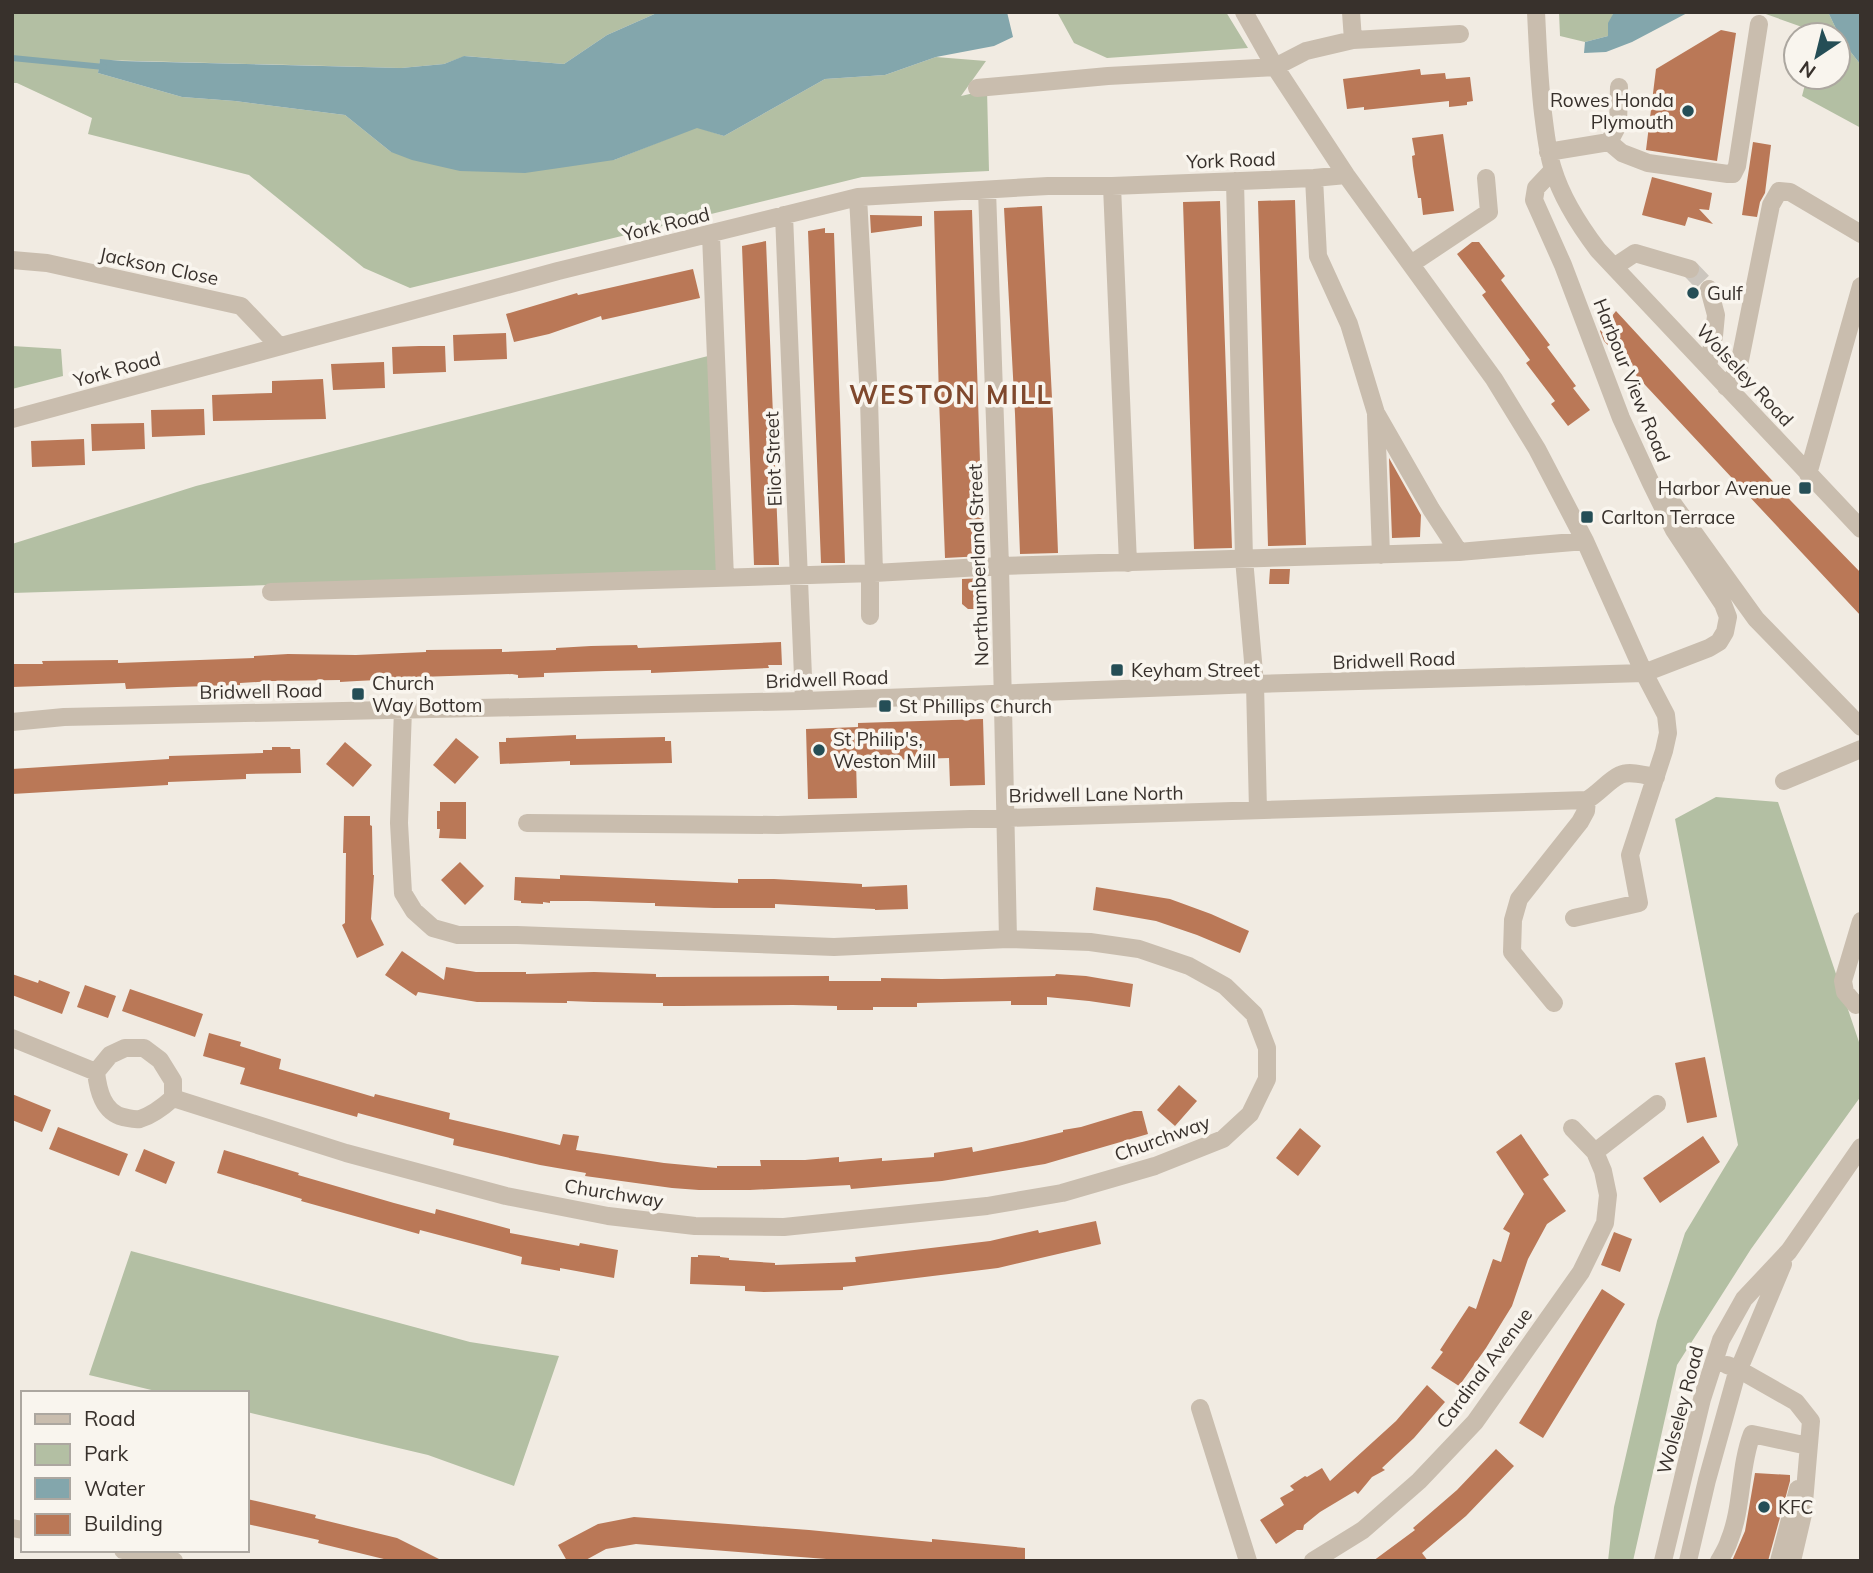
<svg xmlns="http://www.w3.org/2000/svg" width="1873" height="1573" font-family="Mulish,sans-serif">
  <rect width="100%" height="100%" fill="#f1ebe2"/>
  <path fill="#b3bfa3" d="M12 12H659L607 35 564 64 465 56 444 64 401 68 100 60 98 73 182 97 235 101 345 115 391 152 614 160 697 127 724 136 825 79 885 75 936 57 986 61 961 96 987 90 989 171 862 177 410 288 364 268 249 175 88 134 92 118 17 83H12Z
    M1057 12H1226L1248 48 1107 58 1074 43Z
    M1559 12H1618L1613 14 1608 36 1585 42 1560 36Z
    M1760 12H1828L1842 41 1861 65V128L1802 96 1807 77H1838V35H1819V33Z
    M12 346 61 349 63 376 12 389Z
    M712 355 719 571 12 593V544L196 486Z
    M1716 797 1778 802 1861 1048V1096L1751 1249 1677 1365 1633 1561H1608L1614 1507 1657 1321 1685 1233 1738 1145 1675 819Z
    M131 1251 470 1342 559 1356 514 1486 428 1455 247 1412V1393H164L89 1375Z"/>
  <path fill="#83a6ac" d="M659 12H1007L1013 37 994 46 936 57 885 75 825 79 724 136 697 128 614 160 525 173 460 171 412 160 391 152 345 115 235 101 182 97 98 73 100 59 122 61 401 68 444 64 464 56 564 64 607 35Z
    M1618 12H1689L1632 42 1606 52 1584 53 1585 42 1608 36V23L1613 14Z
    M1828 12H1861V65L1842 41Z"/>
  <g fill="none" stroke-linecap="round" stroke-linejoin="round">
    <path stroke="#83a6ac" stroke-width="6" d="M12 58 104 67"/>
  </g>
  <path fill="#ba7857" d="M1721 30 1736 33 1717 161 1646 150 1656 69Z
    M1420 69 1421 75 1445 73 1446 79 1470 77 1473 101 1467 102V105L1449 107V101L1364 110V107L1347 109 1343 79Z
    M1443 134 1454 211 1423 215 1421 198H1418L1413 166 1412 156 1415 155 1412 138Z
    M1753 142 1771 145 1765 193 1760 202 1757 217 1742 215Z
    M1652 177 1712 193 1709 210 1699 209 1713 224 1688 217 1685 226 1642 215Z
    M1295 200 1306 545 1268 546 1258 201Z
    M1220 201 1232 548 1194 549 1183 202Z
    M1042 206 1053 417 1058 553 1020 554 1015 414 1004 208Z
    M972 210 983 556 945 558 939 398 934 211Z
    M870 215 922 216V226L871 233Z
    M825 228V233H834L845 563H821L808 231Z
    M766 241 779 565H754L742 246Z
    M1472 242H1479L1505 276 1501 280 1550 345 1547 347 1576 386 1573 388 1590 410 1568 426 1551 404 1555 401 1526 363 1530 360 1482 295 1486 292 1457 254Z
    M693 269 700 298 602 320 601 316 549 334 514 342 506 314 577 293 578 295Z
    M1616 311 1791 501 1861 573V616L1604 341 1600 331Z
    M506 333 507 359 454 361 453 335Z
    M419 346H445L446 372 393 374 392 347Z
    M384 362 385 388 333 390 331 364Z
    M323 379 326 419 213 421 212 395 272 393V381Z
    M204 409 205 435 152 437 151 410Z
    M144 423 145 449 92 451 91 424Z
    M84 439 85 465 32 467 31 441Z
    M1389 458 1421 515 1420 537 1392 538Z
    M1270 569H1290L1289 584H1269Z
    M984 578V609H968L962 604V579Z
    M781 642 782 665H768L769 668 651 673V670L606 671 544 673V677L518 678V675L512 674 419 677V678L357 681 340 682V680L272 681 240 683V685L177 687 126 689 125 683 12 687V664H43L42 661 118 660V663L254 658V656L288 654 356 655 426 652V650L502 649V652L556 650V648L591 646 637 645 638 648Z
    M983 719 985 785 950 786 949 758 856 761 857 798 808 799 806 729 858 727V723Z
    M576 735V739L665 737V741H671L672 763 570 765V761L500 764 499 742H506V738Z
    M456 738 479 757 455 784 433 765Z
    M345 742 372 765 353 787 326 764Z
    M272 747H290L291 749H300L301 773 246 774V779L168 782V785L12 794V769L169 759V756L263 753V750H272Z
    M440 802H466V839L439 838 440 829H437V811H440Z
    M344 816H370V825L372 826 373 875H374L371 919 384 945 357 958 342 925 345 923 346 853H343Z
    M460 862 484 886 465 905 441 880Z
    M560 875 738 883V879H774L862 884V887L907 885 908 909 875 910V909L775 904V908H714L655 906V903H649L588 901H550V903L543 902V904L521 903V901L514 900 515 877 560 879Z
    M1096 887 1170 899 1211 914 1249 931 1240 953 1197 935 1156 921 1093 910Z
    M402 951 444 980 446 967 476 972H526V974L594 972 656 974V977L829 976V981H881V978L942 979 1055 976 1056 974 1086 976 1133 984 1130 1007 1089 1001 1047 997V1005H1011V1001L959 1002 917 1003V1007H873V1010H837V1006L793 1005 681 1006H663V1003L594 1002 567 1001V1003L477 1002 418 992 416 996 385 975Z
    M12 974 38 983 39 980 70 992 62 1014 12 995Z
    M85 985 116 996 108 1018 77 1007Z
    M130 989 203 1014 195 1037 122 1011Z
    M209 1033 241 1042 240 1046 281 1059 279 1069 374 1097 375 1094 450 1113 449 1119 560 1145 563 1134 579 1136 576 1150 664 1163 717 1168V1166H761L760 1160H805L839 1157V1162L882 1158V1161L934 1157V1153L972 1147 973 1152 1022 1142 1063 1132V1130L1081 1127 1134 1111H1142L1148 1134 1045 1164 942 1181 851 1189 850 1185 750 1190H699L672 1188 585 1176 586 1173 540 1165 453 1145 454 1139 358 1113 357 1117 240 1084 245 1068 203 1056Z
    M1705 1057 1717 1117 1687 1123 1675 1063Z
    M1179 1085 1197 1101 1175 1126 1157 1110Z
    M12 1094 51 1110 42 1132 12 1120Z
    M58 1127 128 1154 119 1176 49 1149Z
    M1300 1128 1321 1146 1298 1176 1276 1158Z
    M1521 1134 1549 1175 1543 1179 1566 1211 1547 1224 1528 1259 1512 1306 1486 1348 1459 1386 1431 1368 1443 1352 1440 1350 1469 1306 1476 1309 1493 1259 1501 1262 1510 1233 1503 1229 1524 1194 1496 1152Z
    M1703 1136 1720 1162 1660 1203 1643 1178Z
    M144 1149 175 1162 166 1184 135 1171Z
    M224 1150 299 1173 298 1175 394 1203 435 1214 436 1209 510 1229V1233L579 1246 580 1243 618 1250 614 1278 560 1268V1271L521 1264 522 1257 420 1230 419 1234 301 1201 302 1199 217 1173Z
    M1096 1221 1101 1244 998 1268 843 1287V1290L764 1292 745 1291V1286L690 1284 691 1257H698V1255L720 1256V1257L729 1258V1260L775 1263V1265L856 1262 855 1257 990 1241 1038 1230 1039 1233Z
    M1614 1232 1632 1239 1620 1272 1601 1265Z
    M1602 1289 1625 1304 1543 1438 1519 1423Z
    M1427 1385 1445 1402 1414 1438 1382 1468 1385 1470 1372 1477 1358 1494 1355 1491 1320 1512 1304 1525 1303 1530H1297L1276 1544 1260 1520 1284 1505 1280 1498 1294 1490 1290 1486 1305 1476 1307 1477 1322 1468 1330 1481 1396 1421Z
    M1496 1449 1514 1466 1466 1516 1422 1553 1428 1561H1373L1415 1530 1413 1528 1457 1490Z
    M1755 1473 1790 1475V1481L1768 1561H1732L1745 1531Z
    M247 1499 316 1515 315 1518 397 1538 443 1561H392L318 1543 319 1540 247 1524Z
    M634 1517 809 1530 932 1542V1539L1025 1548V1561H852L636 1544 606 1549 584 1561H567L558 1545 598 1524Z"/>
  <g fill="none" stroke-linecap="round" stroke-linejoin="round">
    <path stroke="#ccc6be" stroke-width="18" stroke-dasharray="18 9" stroke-linecap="butt" d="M1690 269 1709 289"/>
    <path stroke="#c9bdae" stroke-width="18" d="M1244 12 1275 67 1346 175 1494 379 1537 449 1585 541 1644 673 1666 715 1668 733 1664 751 1630 855 1639 903 1574 918
      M1351 12 1353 40
      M1536 12C1538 49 1539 85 1544 121 1546 137 1548 154 1553 169 1562 199 1579 225 1598 250L1861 529
      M977 88 1108 76 1275 67 1306 51 1353 40 1460 34
      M1609 142 1618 125 1619 87
      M1548 152 1609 142 1622 153 1648 163 1728 174H1733L1737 166 1759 24
      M1314 178 1318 256 1349 324 1376 413 1431 509 1459 552
      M1235 181 1244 559 1255 684 1258 810
      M1112 186 1128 563
      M987 190 1000 566 1008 939
      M858 197 869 399 874 573
      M784 215 804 701
      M711 235 725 578
      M12 260 47 263 241 306 279 346
      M1411 264 1489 212 1486 178
      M1614 267 1635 253 1690 269
      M1708 366 1714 336 1716 315 1709 289
      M1726 387 1738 370 1771 205 1779 191 1790 192 1861 234
      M1376 415 1381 555
      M12 419 558 271 858 197 1048 186H1112L1314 178 1346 175
      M1808 474 1861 286
      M1666 494 1756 619 1861 727
      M870 573V616
      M271 592 874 573 1000 566 1459 552 1585 541
      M12 722 64 717 804 701 1255 684 1644 673 1709 648 1719 642 1725 632 1728 617 1723 604 1674 530 1650 481 1621 418 1563 265 1534 200 1536 188 1553 170
      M1784 781 1861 749
      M527 823 778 825 1587 800C1599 793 1609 780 1620 775 1630 770 1646 776 1656 777
      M1554 1003 1512 952 1513 920 1519 899 1580 822 1586 811 1587 800
      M1856 1005 1845 992 1843 981 1861 921
      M12 1038 96 1072
      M125 1048H144L160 1060 173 1081V1098C163 1107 153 1115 140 1119 134 1120 129 1118 123 1117 103 1112 98 1090 96 1072L110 1055Z
      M173 1098 346 1153 506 1196 608 1216 695 1226 784 1227 987 1206 1062 1193 1155 1166 1223 1139 1250 1114 1267 1079V1048L1254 1014 1225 986 1189 966 1139 949 1090 942 1008 939 834 947 517 935H458L433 928 414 911 403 893 399 823 403 709
      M1595 1152 1657 1104
      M1727 1365 1738 1369 1796 1402 1811 1421 1803 1514 1792 1561
      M1200 1408 1248 1561
      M12 1528 23 1530
      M123 1550 174 1561
      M1313 1561 1363 1530 1419 1481 1475 1422 1581 1272 1605 1223 1608 1195 1603 1171 1595 1152 1572 1128
      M1663 1561 1702 1399 1721 1340 1744 1299 1789 1251 1861 1147
      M1688 1561 1707 1480 1736 1376 1783 1264
      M1719 1561C1723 1554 1727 1548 1729 1541 1743 1507 1739 1468 1752 1434L1808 1446
      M1779 1561 1798 1489"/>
  </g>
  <g fill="#254e56" stroke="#f9f5ee" stroke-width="2.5">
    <circle cx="1688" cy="111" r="7"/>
    <circle cx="1693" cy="293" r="7"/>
    <rect x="1798" y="481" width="14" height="14" rx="3.5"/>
    <rect x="1580" y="510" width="14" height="14" rx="3.5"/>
    <rect x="1110" y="663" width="14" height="14" rx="3.5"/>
    <rect x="351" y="687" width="14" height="14" rx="3.5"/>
    <rect x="878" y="699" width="14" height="14" rx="3.5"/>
    <circle cx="819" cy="750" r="7"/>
    <circle cx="1764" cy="1507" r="7"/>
  </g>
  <g text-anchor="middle" stroke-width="7" stroke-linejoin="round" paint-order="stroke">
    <g font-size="19" fill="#38312c" stroke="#f9f5ee" text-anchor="start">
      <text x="1674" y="107" text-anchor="end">Rowes Honda<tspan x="1674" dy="22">Plymouth</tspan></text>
      <text x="1707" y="300">Gulf</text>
      <text x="1791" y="495" text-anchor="end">Harbor Avenue</text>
      <text x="1601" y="524">Carlton Terrace</text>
      <text x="1131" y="677">Keyham Street</text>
      <text x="372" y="690">Church<tspan x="372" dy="22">Way Bottom</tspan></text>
      <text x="899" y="713">St Phillips Church</text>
      <text x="833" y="746">St Philip's,<tspan x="833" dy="22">Weston Mill</tspan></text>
      <text x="1778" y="1514">KFC</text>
    </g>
    <g font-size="19" fill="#38312c" stroke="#f9f5ee">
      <text transform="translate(1231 160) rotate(-2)" y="7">York Road</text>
      <text transform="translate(666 224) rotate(-14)" y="7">York Road</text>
      <text transform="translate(159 266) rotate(12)" y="7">Jackson Close</text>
      <text transform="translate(117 369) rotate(-15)" y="7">York Road</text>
      <text transform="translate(1745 375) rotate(47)" y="7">Wolseley Road</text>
      <text transform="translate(1632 380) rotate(68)" y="7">Harbour View Road</text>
      <text transform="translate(773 459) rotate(-92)" y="7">Eliot Street</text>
      <text transform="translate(978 565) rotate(-92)" y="7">Northumberland Street</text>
      <text transform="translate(1394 660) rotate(-2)" y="7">Bridwell Road</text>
      <text transform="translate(827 679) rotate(-2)" y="7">Bridwell Road</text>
      <text transform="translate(261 691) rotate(-1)" y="7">Bridwell Road</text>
      <text transform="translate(1096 794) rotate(-1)" y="7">Bridwell Lane North</text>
      <text transform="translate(1162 1138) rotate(-20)" y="7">Churchway</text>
      <text transform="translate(614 1193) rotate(9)" y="7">Churchway</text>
      <text transform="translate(1484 1368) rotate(-53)" y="7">Cardinal Avenue</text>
      <text transform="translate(1680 1410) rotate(-75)" y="7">Wolseley Road</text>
    </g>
    <g font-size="26" font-weight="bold" letter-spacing="2" fill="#7f482d" stroke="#f9f5ee">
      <text x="951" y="404">WESTON MILL</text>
    </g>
  </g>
  <rect width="1873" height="1573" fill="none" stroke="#38312c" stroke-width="28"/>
  <rect x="21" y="1391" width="228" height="161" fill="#f9f5ee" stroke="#aca7a0" stroke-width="2"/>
  <rect x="35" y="1414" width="35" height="10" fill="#c9bdae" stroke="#aca7a0" stroke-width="2"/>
  <text x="84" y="1426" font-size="21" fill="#38312c">Road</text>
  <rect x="35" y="1444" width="35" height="21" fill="#b3bfa3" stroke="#aca7a0" stroke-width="2"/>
  <text x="84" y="1461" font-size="21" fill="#38312c">Park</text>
  <rect x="35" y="1478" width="35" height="21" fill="#83a6ac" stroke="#aca7a0" stroke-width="2"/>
  <text x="84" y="1496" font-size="21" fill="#38312c">Water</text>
  <rect x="35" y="1514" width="35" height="21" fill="#ba7857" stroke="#aca7a0" stroke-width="2"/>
  <text x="84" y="1531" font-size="21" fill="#38312c">Building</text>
  <g transform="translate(1817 56) rotate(215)"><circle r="33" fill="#f9f5ee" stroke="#aca7a0" stroke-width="2"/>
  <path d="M0-5L12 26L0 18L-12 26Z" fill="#254e56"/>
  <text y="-10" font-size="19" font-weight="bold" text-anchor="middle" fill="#38312c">N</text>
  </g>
</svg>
